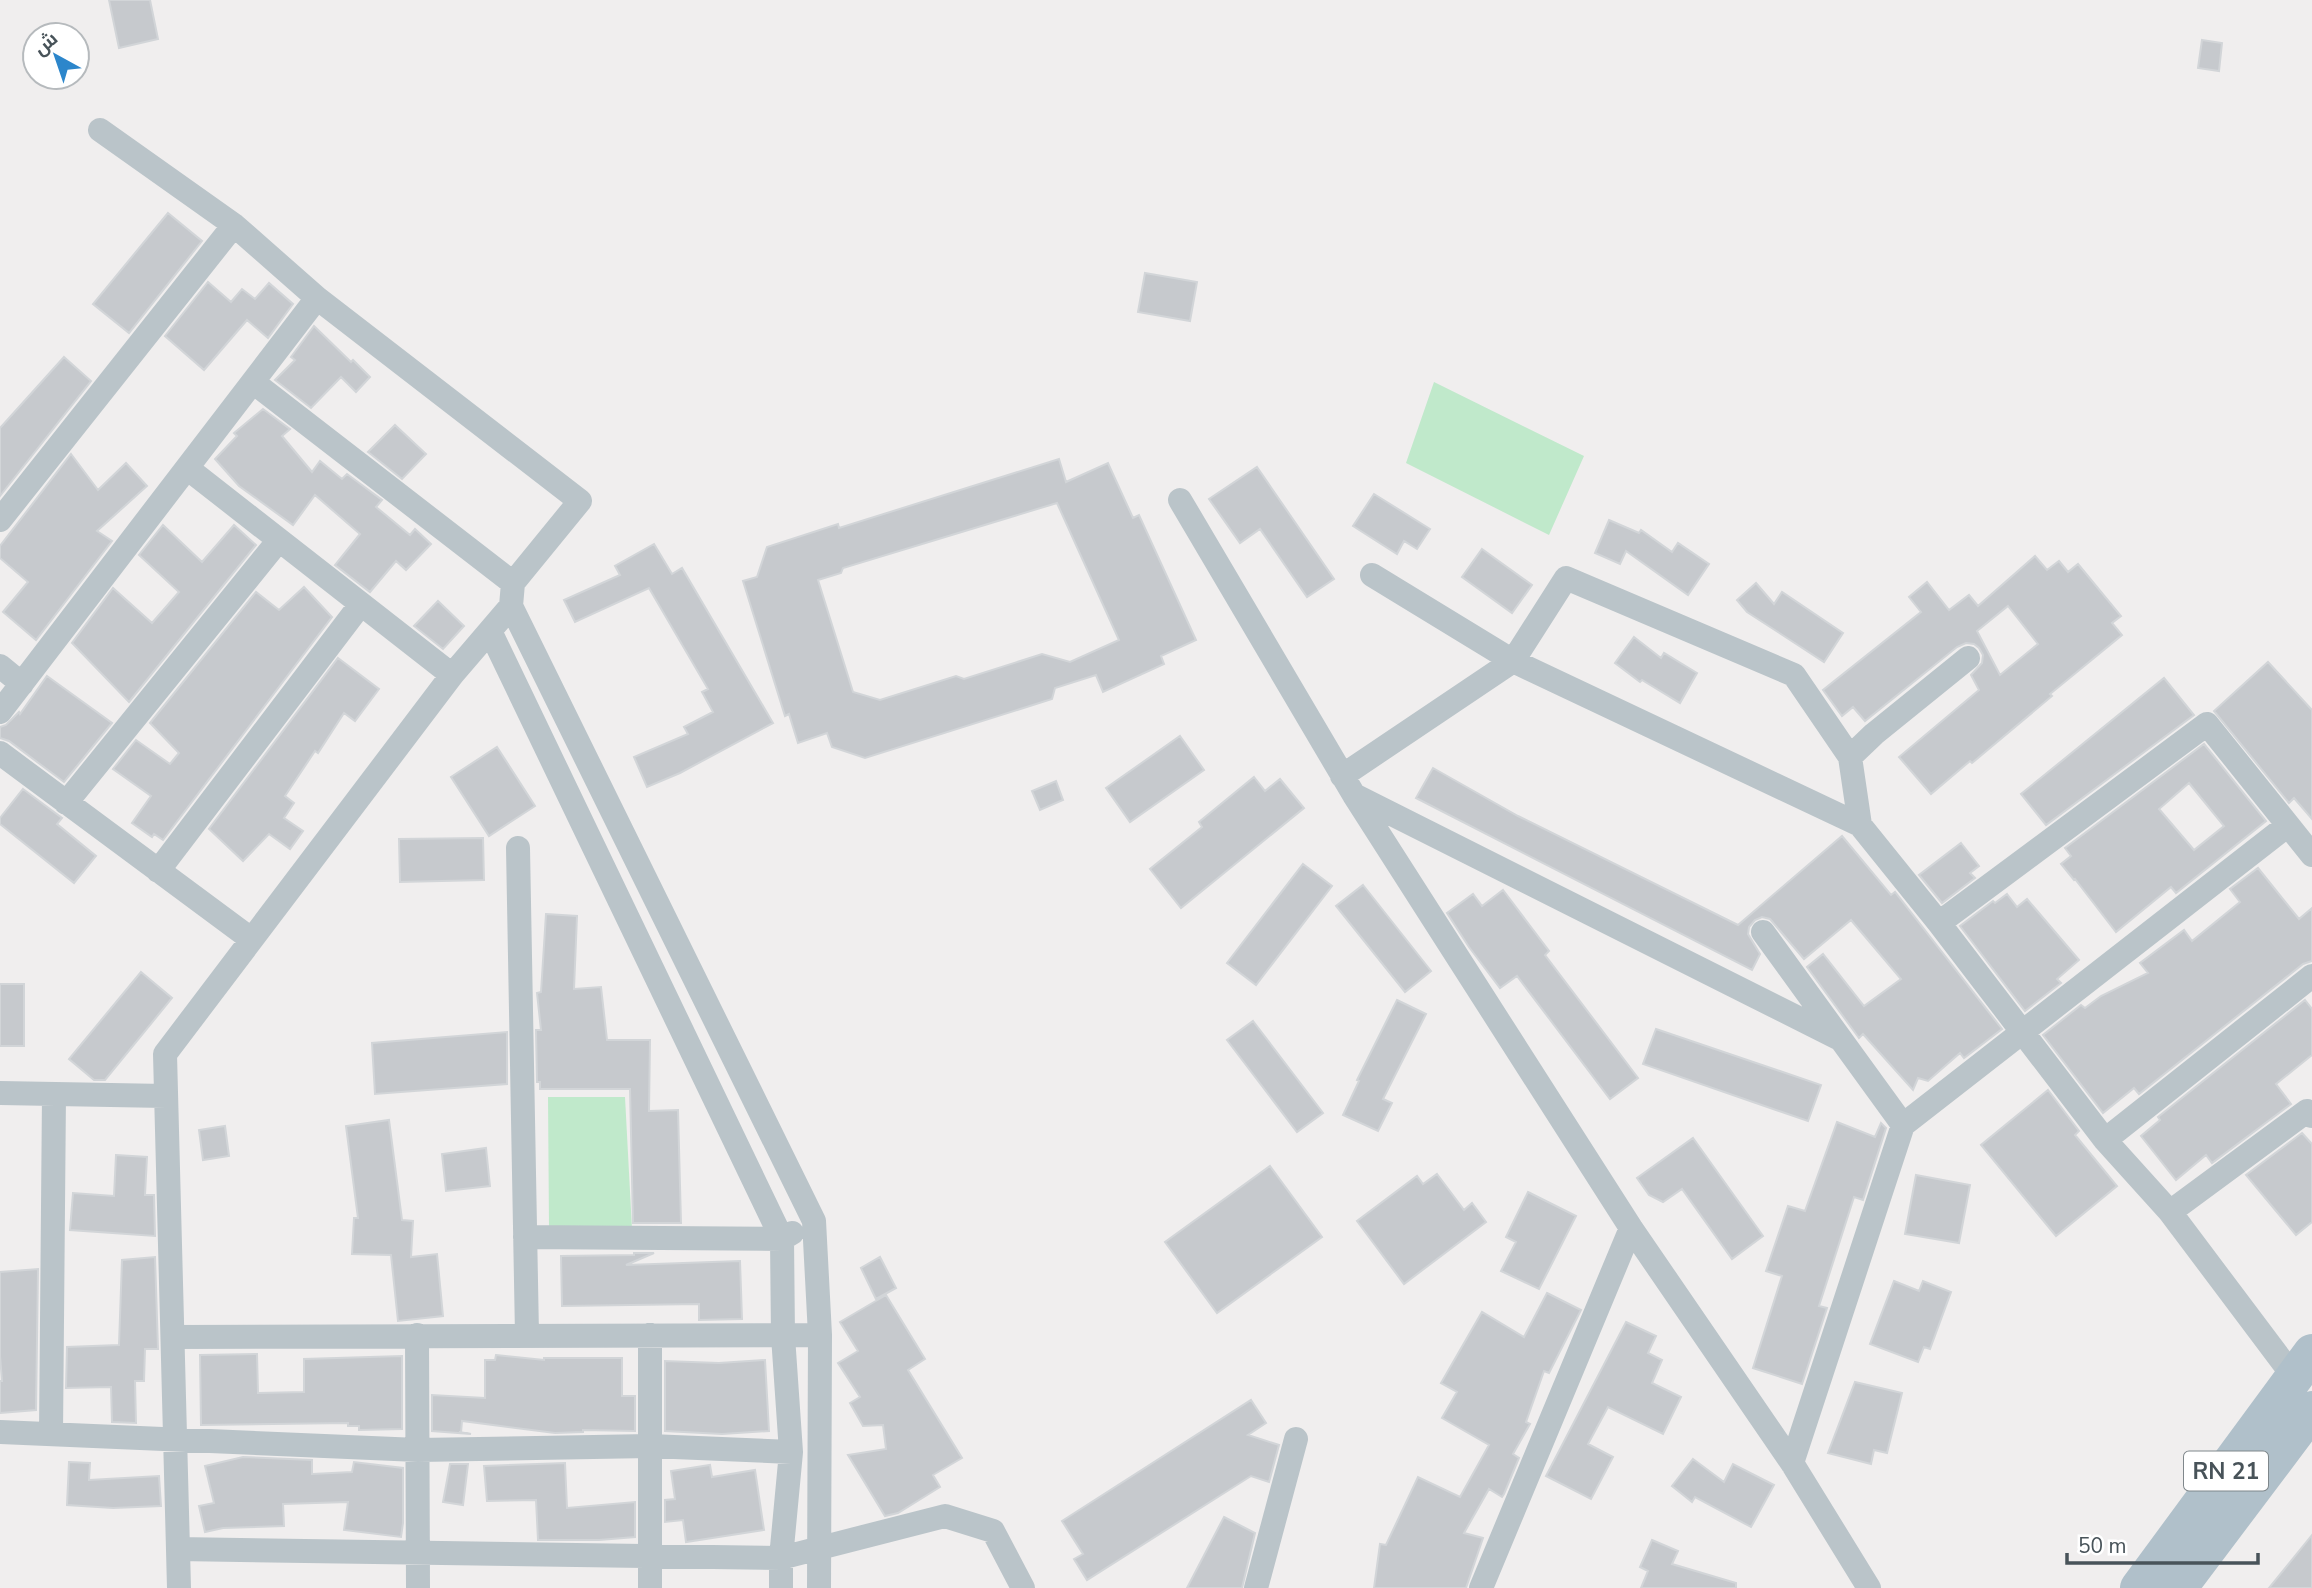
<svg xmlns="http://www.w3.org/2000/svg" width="2312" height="1588" font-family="'Nunito Sans',Cairo,sans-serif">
  <rect width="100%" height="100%" fill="#f0eeee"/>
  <path fill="#c0e9cb" d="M1434 382 1584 456 1549 535 1406 463Z
    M548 1097H625L632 1229 549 1227Z"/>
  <path fill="#c6c9cd" stroke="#d2d5d8" stroke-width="2" fill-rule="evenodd" d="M109 0H150L158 39 119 48Z
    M2202 40 2222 43 2219 71 2198 68Z
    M168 213 202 241 129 333 93 304Z
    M1145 273 1197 282 1190 321 1138 312Z
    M208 282 231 302 242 289 255 299 269 283 293 304 268 338 247 320 204 370 165 336Z
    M314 326 351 362 353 360 370 377 356 392 341 377 311 408 275 380 295 360 291 357Z
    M64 357 91 381 0 496V428Z
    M263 409 290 429 282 436 312 472 320 461 342 479 347 474 382 500 376 507 410 535 415 529 431 544 406 570 396 561 370 592 335 565 360 534 315 495 293 525 239 486 215 459 237 436 234 433Z
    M395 425 426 454 402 479 368 452Z
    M71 454 98 490 126 463 147 486 97 531 112 541 36 640 3 612 28 582 0 558V546Z
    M1059 459 1066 482 1108 463 1133 518 1139 515 1196 640 1161 656 1164 664 1103 692 1096 675 1055 688 1052 699 865 758 832 747 827 733 798 743 789 714 785 716 743 581 757 577 767 547 838 524 839 528ZM1057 503 1119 640 1070 662 1042 654 964 679 956 676 880 700 853 692 818 580 841 573 843 568Z
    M1257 467 1334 579 1307 597 1260 529 1240 543 1209 499Z
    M1374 494 1430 529 1417 549 1404 541 1397 554 1353 526Z
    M1609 520 1639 533 1641 530 1672 552 1678 543 1709 564 1688 595 1626 551 1620 564 1595 553Z
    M163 525 202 562 234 525 256 545 129 702 72 643 113 588 152 623 179 592 139 555Z
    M654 544 672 574 682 568 773 723 680 773 647 787 634 757 688 734 684 727 713 712 702 692 708 689 649 588 575 622 564 600 620 575 615 566Z
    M1482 549 1532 585 1512 613 1462 577Z
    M2035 556 2047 570 2059 561 2068 572 2078 564 2121 616 2112 623 2122 635 2050 694 2052 696 1972 763 1970 761 1931 794 1899 757 1979 690 1971 675 1982 663 1983 655 1979 648 1974 644 1966 643 1957 647 1865 721 1853 707 1842 716 1823 690 1921 612 1909 597 1927 582 1949 610 1969 595 1978 606ZM2008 606 2038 644 2000 675 1977 631Z
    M1756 583 1774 604 1782 592 1843 633 1824 662 1747 612 1737 600Z
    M304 587 332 617 163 840 154 834 152 837 132 823 151 796 113 769 136 740 170 764 179 753 150 723 256 592 279 610Z
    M438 601 464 626 443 649 414 626Z
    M1634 637 1661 658 1664 653 1697 673 1680 703 1642 680 1640 682 1615 663Z
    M338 658 379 689 355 721 344 713 318 753 315 751 285 796 294 803 284 818 303 831 290 849 269 834 243 861 209 829Z
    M2268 662 2312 710V819L2294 798 2289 803 2214 711Z
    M47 676 112 723 64 782 9 741 0 738V727L6 725 19 712 20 714Z
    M2164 678 2194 715 2046 825 2021 794Z
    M1180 736 1204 770 1130 822 1106 788Z
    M2204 744 2266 821 2176 893 2171 887 2116 932 2075 879 2074 880 2061 864 2071 856 2065 848ZM2189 783 2224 826 2194 850 2159 809Z
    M497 747 535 806 489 836 451 777Z
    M1433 768 1518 816 1738 925 1842 836 1891 895 1895 892 2002 1029 1964 1058 1960 1053 1928 1081 1918 1078 1913 1090 1863 1034 1859 1038 1807 967 1823 954 1864 1006 1901 979 1851 920 1804 959 1770 919 1762 917 1755 920 1749 927 1748 934 1760 954 1752 970 1416 798Z
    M1254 777 1265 791 1280 779 1304 808 1181 908 1150 869 1202 827 1199 822Z
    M1056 781 1063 800 1040 810 1032 791Z
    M23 789 62 818 57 824 96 856 74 883 0 824V818Z
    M483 838 484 880 400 882 399 839Z
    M1961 843 1979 866 1970 873 1975 878 1942 903 1919 875Z
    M1303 864 1332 886 1256 985 1227 963Z
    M2258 868 2299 919 2312 908V961L2303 964 2139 1094 2134 1088 2103 1113 2043 1035 2081 1005 2085 1008 2101 996 2148 973 2140 963 2184 930 2192 941 2240 902 2230 889Z
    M1363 885 1431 971 1405 992 1336 906Z
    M1503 890 1549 951 1545 955 1638 1078 1610 1099 1517 976 1500 988 1469 947 1447 913 1473 894 1482 906Z
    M2007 894 2017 907 2027 899 2079 960 2057 979 2061 983 2025 1011 1960 926 1993 901 1995 903Z
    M546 914 577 916 574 989 601 987 607 1040H650L649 1111 678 1110 681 1223H633L630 1089H540V1082H537L536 1030H541L537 993 541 992Z
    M141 972 172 998 105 1080H94L69 1059Z
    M0 984H24V1046H0Z
    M1397 1000 1426 1014 1383 1099 1392 1103 1378 1131 1343 1115 1359 1081 1357 1080Z
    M2305 1000 2312 1009V1055L2276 1084 2291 1104 2212 1163 2206 1155 2176 1180 2141 1136 2160 1120 2158 1117Z
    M1253 1021 1323 1113 1297 1132 1227 1040Z
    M1656 1029 1821 1085 1808 1121 1643 1064Z
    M507 1032V1084L375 1094 372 1043Z
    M2048 1090 2079 1131 2075 1135 2117 1186 2056 1236 1981 1145Z
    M389 1120 402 1220 413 1221 411 1257 437 1254 443 1316 398 1321 391 1255 352 1254 354 1218H358L346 1126Z
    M1837 1122 1875 1137 1881 1123 1886 1128 1863 1200 1854 1197 1819 1306 1827 1308 1802 1384 1753 1368 1782 1276 1766 1271 1788 1206 1805 1211Z
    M225 1126 229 1156 203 1160 199 1130Z
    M2302 1133 2312 1144V1222L2296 1235 2246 1175Z
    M1693 1138 1763 1236 1732 1259 1682 1189 1663 1202 1649 1195 1637 1178Z
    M486 1148 490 1186 446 1191 442 1154Z
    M116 1155 147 1157 145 1195H154L155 1236 70 1230 73 1193 114 1196Z
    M1270 1166 1322 1237 1217 1313 1165 1242Z
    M1437 1174 1464 1210 1472 1203 1486 1222 1404 1284 1357 1221 1417 1176 1423 1184Z
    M1916 1175 1970 1185 1959 1243 1905 1234Z
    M1528 1192 1576 1216 1539 1289 1501 1271 1516 1242 1506 1237Z
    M634 1253H654L626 1265 740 1261 742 1319 699 1320V1304L562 1306 561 1256 634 1255Z
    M155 1257 158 1349H145L144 1381H135L136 1423 112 1422 111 1387 66 1388 67 1347 119 1345 122 1260Z
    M880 1257 896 1288 876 1299 861 1268Z
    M38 1269 36 1410 0 1413V1381H2L0 1356V1272Z
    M1894 1281 1919 1291 1923 1281 1951 1292 1930 1349 1924 1347 1918 1362 1870 1344Z
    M1547 1293 1581 1310 1549 1373 1544 1371 1526 1422 1530 1424 1513 1454 1519 1458 1504 1494 1502 1497 1489 1489 1464 1533 1483 1538 1466 1588H1374L1380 1544 1386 1545 1418 1477 1460 1497 1489 1445 1442 1418 1457 1392 1441 1383 1482 1312 1524 1337Z
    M886 1295 925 1359 908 1370 962 1458 933 1475 940 1487 898 1513 885 1516 848 1455 886 1449 883 1425 863 1426 850 1403 860 1397 838 1363 858 1351 840 1322Z
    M1626 1322 1656 1336 1648 1353 1662 1360 1652 1383 1681 1397 1663 1434 1608 1407 1588 1444 1613 1457 1591 1499 1546 1476Z
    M257 1354 258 1393 304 1392V1359L402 1356V1429L359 1430V1426H348V1423L201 1425 200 1355Z
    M496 1355 544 1360V1358H622V1396H635V1431L583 1430V1432L555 1433 462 1421 461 1433 459 1432 471 1434 432 1431V1395L485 1398V1360H495Z
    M765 1360 769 1431 722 1434 665 1431V1361L719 1363Z
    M1855 1382 1902 1393 1887 1453 1874 1450 1871 1464 1828 1453Z
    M1251 1400 1266 1423 1248 1435 1279 1445 1269 1482 1251 1476 1087 1580 1074 1559 1083 1554 1062 1521Z
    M243 1457 312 1460V1474L352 1472 354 1462 403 1468V1523L401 1537 344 1530 348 1502 283 1504 284 1526 223 1528 205 1532 199 1506 214 1503 205 1466Z
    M1693 1459 1724 1482 1733 1464 1774 1485 1751 1527 1695 1497 1692 1502 1672 1486Z
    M69 1462 90 1463 89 1480 159 1476 161 1506 113 1508 67 1505Z
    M565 1463 567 1508 635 1502V1537L599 1540H538L536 1500 487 1501 484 1466Z
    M450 1464H468L463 1505 443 1502Z
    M710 1465 712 1477 755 1470 764 1530 686 1542 683 1520 665 1522V1500L675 1499 671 1471Z
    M1224 1517 1255 1533 1242 1588H1187Z
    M2312 1535V1588H2269Z
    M1652 1540 1678 1551 1672 1564 1736 1583V1588H1641L1648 1571 1640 1567Z"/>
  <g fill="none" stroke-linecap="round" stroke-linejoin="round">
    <path stroke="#bac4c9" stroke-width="24" d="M100 130 234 225 317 298 580 501 513 583 511 606 452 675 165 1054 179 1588
      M253 382 513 583
      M187 468 452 675
      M1180 500 1354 795 1631 1228 1792 1463 1869 1588
      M0 520 234 225
      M1372 575 1513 661 1860 825
      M511 606 814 1221 820 1335 819 1588
      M490 631 782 1239 783 1336 791 1452 781 1558V1588
      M1968 658 1874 734 1850 757 1860 825 1939 923 2105 1140 2170 1212 2294 1377
      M0 666 22 684
      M0 712 317 298
      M0 753 251 939
      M1342 776 1513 661 1566 578 1794 675 1850 757
      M1356 796 1840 1039
      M66 803 279 540
      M518 848 527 1335
      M158 871 361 604
      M1939 923 2207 724 2312 855
      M1763 932 1903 1125
      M0 1093 166 1096
      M2105 1140 2312 976
      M2170 1212 2307 1111 2312 1116
      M525 1237 782 1239 792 1233
      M417 1335 418 1588
      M650 1335V1588
      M173 1337 820 1335
      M0 1432 418 1450 650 1446 791 1452
      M51 1434 54 1094
      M1792 1463 1903 1125 2288 825
      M178 1549 781 1558 945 1516 993 1531 1023 1588
      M1256 1588 1296 1439
      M1481 1588 1631 1228"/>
    <path stroke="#b0c0ca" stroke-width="38" d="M2139 1588 2312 1353
      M2178 1588 2312 1410"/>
  </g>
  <g text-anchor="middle" stroke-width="7" stroke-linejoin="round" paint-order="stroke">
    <rect fill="#fff" stroke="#7f878b" stroke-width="2" x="2184" y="1451.5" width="84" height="39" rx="5"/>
    <g font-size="23" font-weight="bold" fill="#485359">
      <text x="2226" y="1479">RN 21</text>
    </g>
  </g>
  <g transform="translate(56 56) rotate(320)"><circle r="33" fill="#ffffff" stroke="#b6babd" stroke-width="2"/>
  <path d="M0-5L12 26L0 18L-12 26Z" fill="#2c86cb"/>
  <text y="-10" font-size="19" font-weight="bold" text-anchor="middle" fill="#485359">ش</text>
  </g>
  <path d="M2067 1553v10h191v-10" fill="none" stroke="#485359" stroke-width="3.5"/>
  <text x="2078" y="1553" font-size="21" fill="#485359" stroke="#ffffff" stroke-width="5" paint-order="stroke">50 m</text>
</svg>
